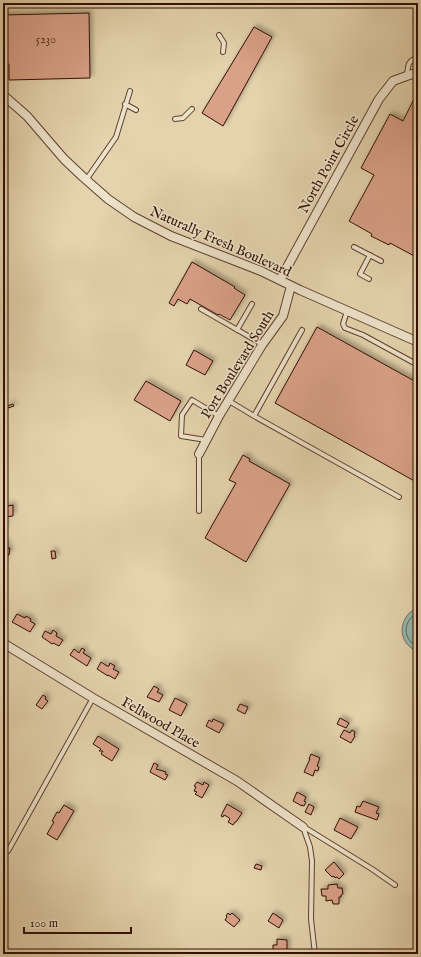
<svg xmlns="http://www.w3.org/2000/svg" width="421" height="957" font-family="'IM FELL English',serif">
  <defs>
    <filter id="shadow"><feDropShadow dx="3" dy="-3" stdDeviation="2" flood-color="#0004"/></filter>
  </defs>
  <rect width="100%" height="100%" fill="#e4d3ad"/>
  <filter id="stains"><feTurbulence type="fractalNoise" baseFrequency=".005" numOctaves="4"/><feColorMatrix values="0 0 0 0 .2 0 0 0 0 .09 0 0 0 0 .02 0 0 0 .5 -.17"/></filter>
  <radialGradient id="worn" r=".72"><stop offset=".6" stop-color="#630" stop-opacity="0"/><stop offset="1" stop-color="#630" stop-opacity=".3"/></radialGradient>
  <path fill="#95b7ac" stroke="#6d7468" d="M418 607V652C415 651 412 649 410 647 396 635 402 614 418 607Z"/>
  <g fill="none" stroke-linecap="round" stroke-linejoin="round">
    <path stroke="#636358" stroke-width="1" d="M418 612C402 622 402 638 418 648"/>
  </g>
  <path fill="#d9a188" stroke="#310f03" filter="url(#shadow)" d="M89 13 90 78 9 80V64H3V15Z
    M254 27 272 37 223 126 202 113Z
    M415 97 418 99V258L390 243 389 245 371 236 372 234 349 221 374 175 361 168 390 114 403 121Z
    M192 262 235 287 234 288 245 295 230 320 219 314 218 315 190 299 187 304 178 299 174 306 169 303Z
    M317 327 418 383V483L275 403Z
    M194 350 213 361 205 375 186 365Z
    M146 381 181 401 170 421 134 400Z
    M13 404 14 406 8 408 7 406Z
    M243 455 250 459 249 461 290 484 246 562 205 538 236 483 229 480Z
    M13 505V516L4 517 6 527 4 528 3 507Z
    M3 543H7L6 548H10L9 555 5 554 4 564H3Z
    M51 551H55L56 558 52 559Z
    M17 614 25 618 26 616 31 619 30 621 35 624 30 632 12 622Z
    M53 630 57 633 56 636 63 640 59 646 53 643 52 644 42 637 45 631 51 634Z
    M82 648 85 650 83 653 91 658 87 666 70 655 74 649 79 653Z
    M101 662 107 666H109L110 663 115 666 113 669 119 672 115 679 108 675V676L97 669Z
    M154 686 159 689 157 692 163 695 159 702 147 697Z
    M43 695 46 697 45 699 48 701 42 709 36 705Z
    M175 698 187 704 181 716 169 710Z
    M240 704 248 707 245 714 237 710Z
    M340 718 349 723 346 728 337 724Z
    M213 719 224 724 219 733 206 726 209 720 212 722Z
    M344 730 350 733 352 730 355 732 354 735 355 736 351 743 340 737Z
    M98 736 119 749 112 761 101 754 103 751H99L101 749 93 744Z
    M311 754 320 758 317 766 319 767 318 771 315 770 313 776 304 772 310 759H309Z
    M154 763 158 765 156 769 166 772 165 774 168 775 165 780 150 772Z
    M197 782 203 785 204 782 209 785 202 798 195 794 197 792 194 791 196 787 194 786Z
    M297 792 306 797 304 801 306 802 304 806 302 805V806L293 801Z
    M363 801 379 807 376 813 379 814 377 820 355 812 357 806 360 807Z
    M227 804 242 813 236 822H235L233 825 228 822 230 819 228 817 224 815 223 817 221 816Z
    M309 804 314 807 311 815 305 812Z
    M64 805 74 811 57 840 47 834 54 822 52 821 57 812 59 813Z
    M340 818 358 827 351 839 334 830Z
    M334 862 344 874 339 879 337 877 335 878 334 876 332 877 325 870Z
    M256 864 262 866 261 870 254 868Z
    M337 884 338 888H342L343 894 341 895V897H339V904H333L332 900 326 901V896H322L321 889H328V885Z
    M228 913 230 915 232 913 240 920 234 927 225 920 227 917 226 916Z
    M273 913 283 920 279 928 268 921Z
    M277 939 287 940V954H277V952H273V945H277Z"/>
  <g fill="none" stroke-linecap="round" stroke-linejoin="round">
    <defs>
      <path id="service" d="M219 35 224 43 223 52
        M407 76C408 67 407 60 418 58
        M125 104 136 110
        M175 119 183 118 192 109
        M86 180 116 137 130 91
        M354 247 381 261
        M369 279 360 274 370 255
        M201 309 262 344
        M347 311 343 324 345 328 363 335 418 365
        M237 330 252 304
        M229 401 254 416 302 330
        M254 416 399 497
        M206 440 181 436 182 415 192 400 219 416
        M199 454V511
        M303 827 310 847 312 861 311 919 315 954
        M304 827 372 869 395 885
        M8 851 93 698"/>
      <path id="minor" d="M3 95 27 116 64 159 83 177 108 199 134 217 171 236 261 271 300 290 418 342
        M280 280 379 99 393 81 412 74 418 76
        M199 454 219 416 262 345 283 316 291 286
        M3 643 93 698 237 781 303 827"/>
    </defs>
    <use href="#service" stroke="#5e402e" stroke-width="6"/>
    <use href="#minor" stroke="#5e402e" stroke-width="10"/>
    <use href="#service" stroke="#ede2ca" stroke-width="4"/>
    <use href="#minor" stroke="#ede2ca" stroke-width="8"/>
  </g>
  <g text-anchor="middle" stroke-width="3" stroke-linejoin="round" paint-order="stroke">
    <g font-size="12" fill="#5b3424">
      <text x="46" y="43">5230</text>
    </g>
    <g font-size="14" fill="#310f03" stroke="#ede2ca">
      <text transform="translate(328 164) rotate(-61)" y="5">North Point Circle</text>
      <text transform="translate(221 241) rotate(24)" y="5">Naturally Fresh Boulevard</text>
      <text transform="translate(237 364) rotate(-58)" y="5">Port Boulevard South</text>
      <text transform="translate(161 722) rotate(30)" y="5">Fellwood Place</text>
    </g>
  </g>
  <rect width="421" height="957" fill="none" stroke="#e4d3ad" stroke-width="16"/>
  <rect x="4" y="4" width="413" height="949" fill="none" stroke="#310f03" stroke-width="2"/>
  <rect x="8" y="8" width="405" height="941" fill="none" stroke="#310f03"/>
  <path d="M24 927v6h107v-6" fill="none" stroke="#310f03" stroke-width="2"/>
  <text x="30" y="927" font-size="12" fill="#310f03" stroke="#ede2ca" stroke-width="3" paint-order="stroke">100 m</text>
  <rect width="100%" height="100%" filter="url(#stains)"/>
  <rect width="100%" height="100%" fill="url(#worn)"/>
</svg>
